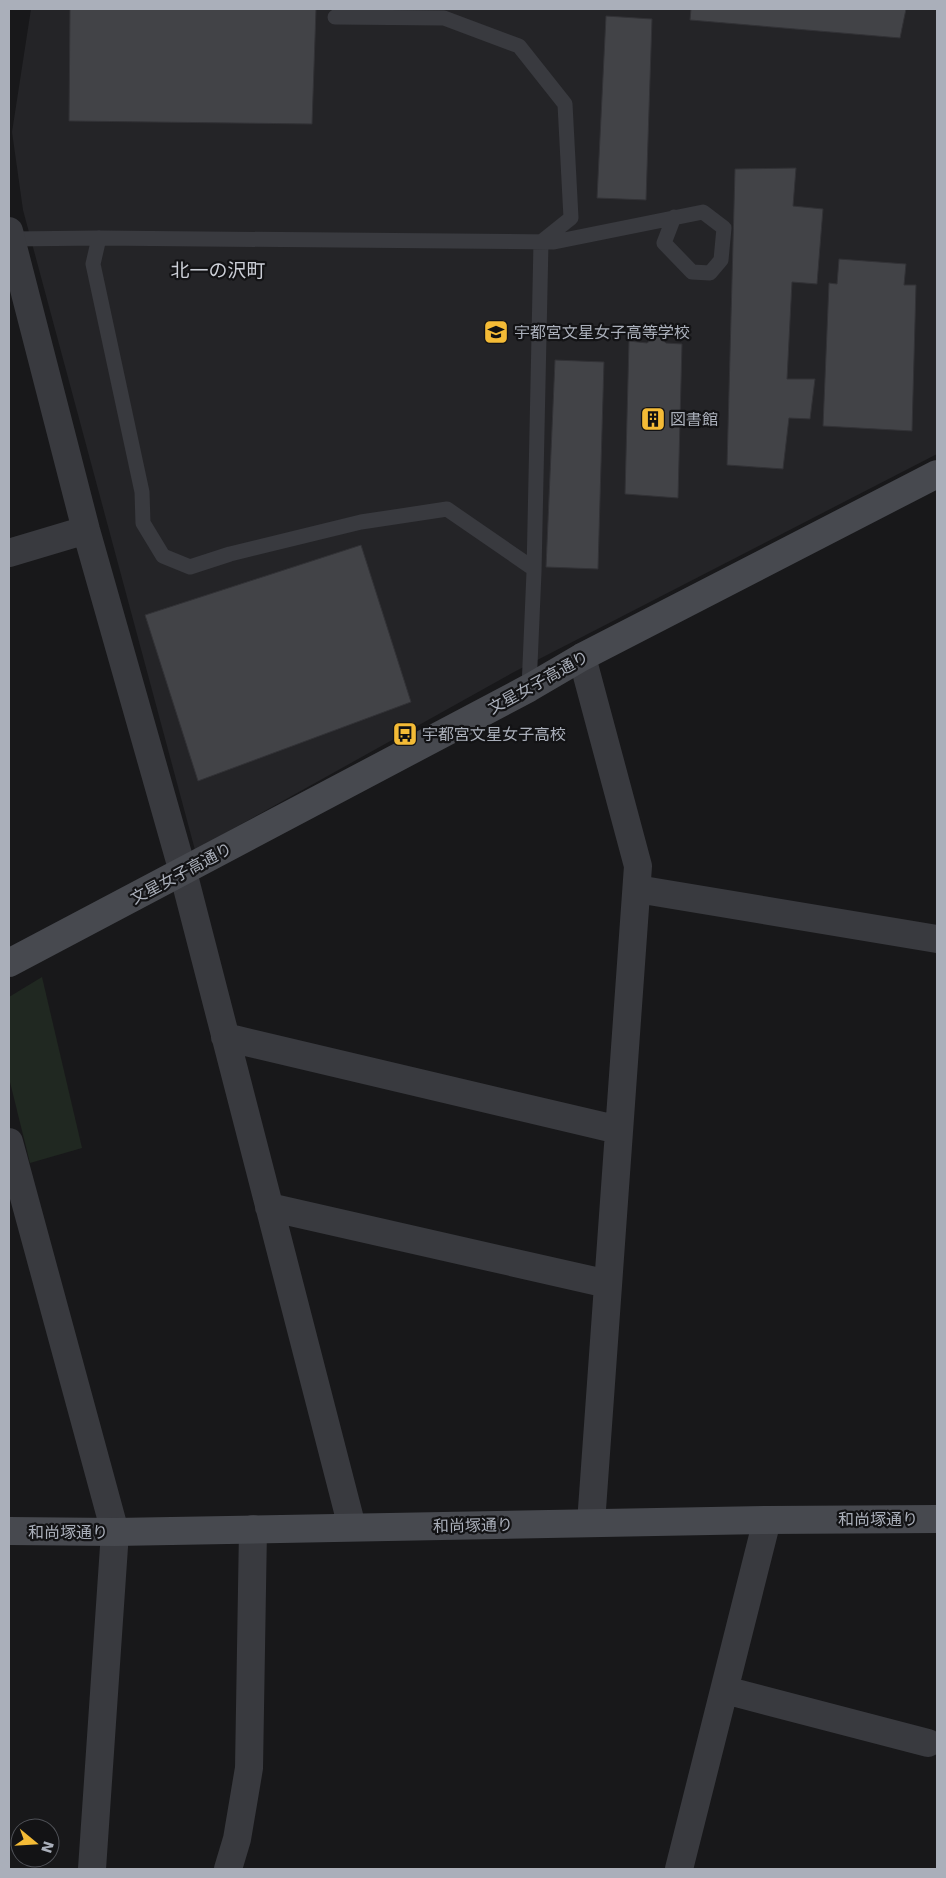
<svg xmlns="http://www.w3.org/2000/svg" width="946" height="1878" font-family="'DejaVu Sans','Noto Sans JP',sans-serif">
  <rect width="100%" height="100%" fill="#18181a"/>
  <path fill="#242427" d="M31 9H937V454L514 672 195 850 23 210 12 132Z"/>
  <path fill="#202821" d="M42 977 82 1148 30 1163 9 1078V997Z"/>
  <path fill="#424347" stroke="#323236" d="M70 9H316L312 124 69 121Z
    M691 9H906L900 38 690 20Z
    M606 16 652 19 646 200 597 198Z
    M796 168 793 206 823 209 817 284 792 282 787 379H815L810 419 789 418 783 469 727 465 735 169Z
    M839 259 906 264 904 285H916L912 431 823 426 829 283 837 284Z
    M657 335 666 343 682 344 678 498 625 494 629 341 647 343Z
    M555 360 604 362 598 569 546 567Z
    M361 545 411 702 198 781 145 615Z"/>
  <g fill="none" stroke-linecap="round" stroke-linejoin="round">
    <path stroke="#393a3f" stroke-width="15" d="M335 17 444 18 519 46 565 104 571 218 541 242 534 572 529 688
      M99 238 93 264 142 492 143 523 163 556 190 567 230 554 361 522 447 509 534 569
      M12 239 99 238 554 242 703 212 724 228 721 260 710 273 692 272 664 243 674 217"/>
    <path stroke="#393a3f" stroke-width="28" d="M9 231 86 530 183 872 352 1527
      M9 553 86 530
      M582 657 638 866 591 1523
      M637 889 937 939
      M225 1037 619 1130
      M9 1142 115 1532 92 1869
      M269 1207 608 1284
      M725 1690 928 1743
      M228 1869 237 1839 249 1768 253 1529
      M679 1869 767 1520"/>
    <path stroke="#47494f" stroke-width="28" d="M9 963 529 688 582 657 937 474
      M9 1531 115 1532 767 1520 937 1519"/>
  </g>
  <defs>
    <symbol id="school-square" viewBox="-11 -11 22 22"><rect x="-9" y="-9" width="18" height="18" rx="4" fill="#f4bb36" stroke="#131315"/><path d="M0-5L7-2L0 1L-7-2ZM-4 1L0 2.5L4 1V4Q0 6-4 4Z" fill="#111"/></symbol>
    <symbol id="building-square" viewBox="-11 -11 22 22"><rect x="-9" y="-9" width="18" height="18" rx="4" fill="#f4bb36" stroke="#131315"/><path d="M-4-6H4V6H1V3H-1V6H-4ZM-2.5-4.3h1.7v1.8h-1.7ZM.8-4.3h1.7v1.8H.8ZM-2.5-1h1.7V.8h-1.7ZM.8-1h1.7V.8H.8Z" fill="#111"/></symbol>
    <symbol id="bus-square" viewBox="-11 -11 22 22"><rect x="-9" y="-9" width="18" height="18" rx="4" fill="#f4bb36" stroke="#131315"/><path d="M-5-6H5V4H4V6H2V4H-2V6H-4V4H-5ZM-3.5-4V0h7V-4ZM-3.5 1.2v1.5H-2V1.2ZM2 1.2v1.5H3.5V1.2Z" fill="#111"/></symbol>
  </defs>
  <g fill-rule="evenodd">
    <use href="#school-square" x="482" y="318" width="28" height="28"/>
    <use href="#building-square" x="639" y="405" width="28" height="28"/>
    <use href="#bus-square" x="391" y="720" width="28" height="28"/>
  </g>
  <g text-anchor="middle" stroke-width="4.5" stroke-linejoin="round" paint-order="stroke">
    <g font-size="16" fill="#aaafba" stroke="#131315" text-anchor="start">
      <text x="514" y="338">宇都宮文星女子高等学校</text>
      <text x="670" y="425">図書館</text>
      <text x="422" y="740">宇都宮文星女子高校</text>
    </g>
    <g font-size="16" fill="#aaafba" stroke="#131315">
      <text transform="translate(538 682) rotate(-29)" y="6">文星女子高通り</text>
      <text transform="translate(181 873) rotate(-28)" y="6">文星女子高通り</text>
      <text x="878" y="1525">和尚塚通り</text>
      <text transform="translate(473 1525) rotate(-1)" y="6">和尚塚通り</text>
      <text x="68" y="1538">和尚塚通り</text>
    </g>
    <g font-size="19" fill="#cbced6" stroke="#131315">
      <text x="218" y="277">北一の沢町</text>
    </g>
  </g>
  <rect width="946" height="1878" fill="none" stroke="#aaafba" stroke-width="20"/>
  <g transform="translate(35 1843) rotate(108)"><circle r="24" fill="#131315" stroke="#4f5157"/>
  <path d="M0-4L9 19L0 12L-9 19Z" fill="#f4bb36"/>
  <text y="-8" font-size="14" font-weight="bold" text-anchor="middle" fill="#aaafba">N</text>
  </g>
</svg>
